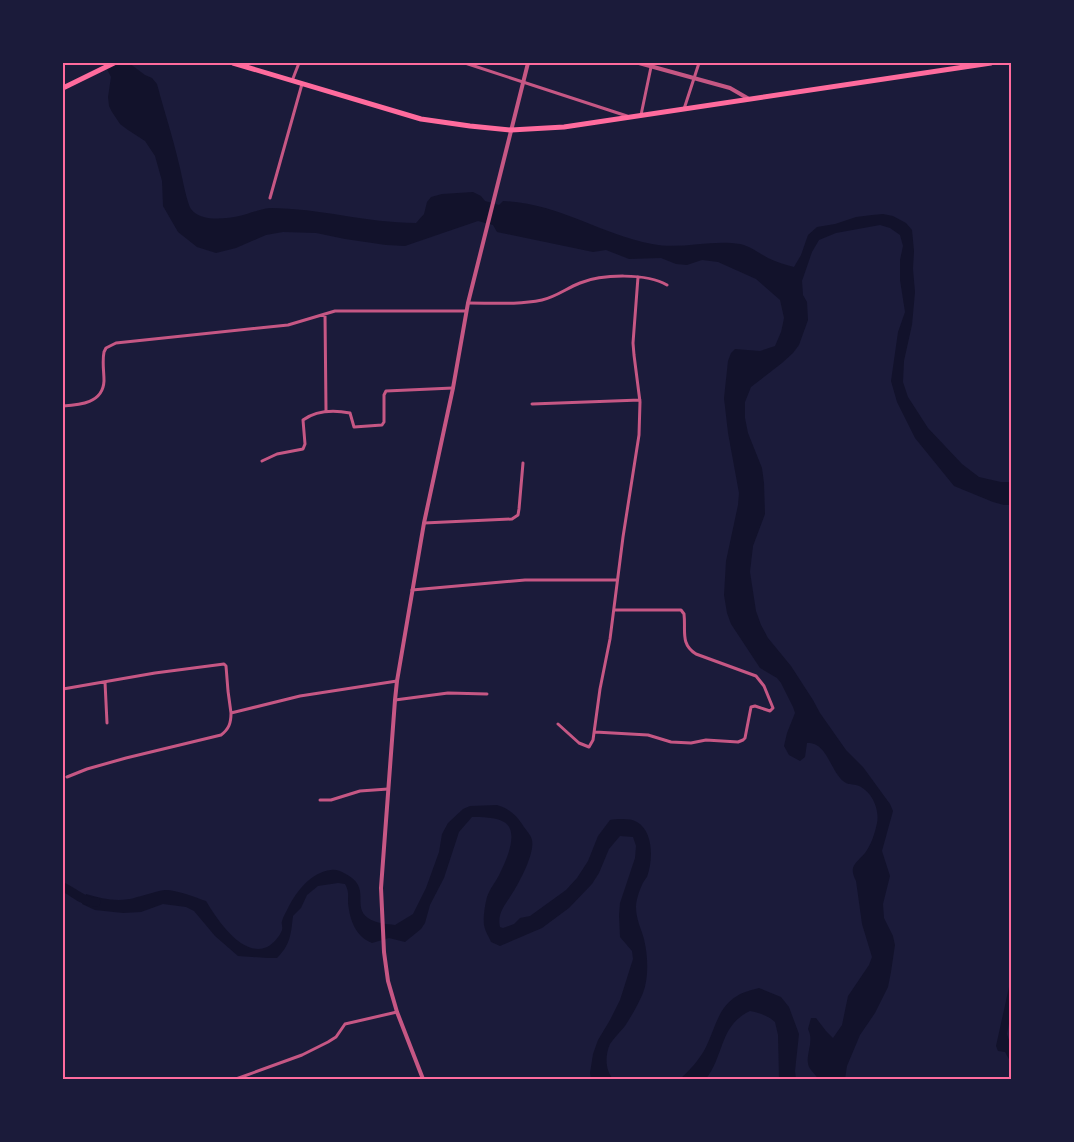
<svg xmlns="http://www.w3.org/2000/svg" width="1074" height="1142" font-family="'Alegreya Sans',sans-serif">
  <rect width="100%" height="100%" fill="#1b1b3a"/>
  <path fill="#12122b" d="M104 63H129L145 75 152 78 157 84C164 111 173 137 179 164 182 175 186 200 191 209 200 222 226 219 239 216 249 214 259 209 270 208 319 208 367 223 416 223L424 214 427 202 431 197 442 194 473 192 481 196 485 201 499 205 503 201C558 203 600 234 652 244 681 250 711 239 740 244 750 246 759 253 768 258 776 262 786 265 794 267L801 255 808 235 817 227 835 224 856 217 872 215 883 214 893 216 906 223 912 230 914 251 913 269 915 292 912 325 904 361 903 382 908 397 928 428 962 464 979 477 1001 482H1011V505H1004L993 502 954 486 915 438 897 402 891 381 898 332 905 312 900 280V260L903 246 900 235 890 228 880 225 836 233 819 240 812 252 802 281 803 295 807 302 808 320 799 345 793 353 782 363 751 387 745 402V418L748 433 762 468 764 483 765 514 753 546 750 572 756 611 761 625 768 638 791 666 813 700 820 713 846 750 863 767 890 804 893 811 882 851 890 876 883 904 884 918 893 936 895 945 891 972 888 987 875 1013 860 1035 847 1066 845 1079H818C816 1075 811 1071 809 1067 804 1055 815 1043 808 1029L811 1018H816L826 1031 833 1038 842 1025 848 996 869 965 872 957 862 924 856 881C854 877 852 872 853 868 855 862 861 858 865 853 871 845 875 833 877 823 880 809 871 789 856 785 851 784 848 785 843 781 830 770 827 742 807 743L805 757 800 761 789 755 784 746 787 733 795 713 793 707 781 683 777 678 760 668 731 624 727 613 724 595 726 561 738 505 739 493 728 433 724 398 728 361 731 353 735 349 760 351 775 346 781 332 783 323 784 318 780 300 756 279 718 262 702 260 687 265 676 264 661 258 629 259 606 250 593 252 497 232 493 225 478 221 405 246 386 245 345 239 316 233 283 232 266 235 236 248 216 253 197 247 178 232 163 206 162 181 155 156 145 141 128 130 120 124 112 112 109 106 108 97 111 77Z
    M497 805C508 808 516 815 522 824 525 829 531 835 532 840 535 854 518 885 510 897 504 906 497 915 500 927L503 928 514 924 520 918 530 916 566 890 577 878 588 861 598 836 610 820C618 819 630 818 637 822 654 832 653 861 647 877 646 878 642 884 642 885 639 891 636 901 636 907 636 919 641 928 644 939 648 956 649 977 643 993 638 1005 632 1015 625 1026 620 1032 614 1038 610 1044 605 1055 605 1070 613 1079H591L590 1073 593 1054 598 1040 610 1020 620 1000 633 959 632 951 620 937 619 915 620 903 635 858 636 846 633 837 620 836 609 849 599 873 592 884 569 908 542 928 500 946 491 942C489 937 485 931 484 925 483 917 485 905 487 897 490 888 496 882 500 873 506 861 520 831 504 822 495 817 482 817 472 817L459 832 444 878 430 905 425 923 421 929 405 942 389 938 372 943C355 936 350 920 348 903 348 895 349 891 345 884L338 883 318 886 307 895 301 908 293 916C291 933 291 944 277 958H268L238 956 215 936 194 911 186 907 163 904 141 912 123 913 95 910 82 904 86 894C103 899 120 903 137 897 146 895 156 891 165 890 178 890 194 897 206 901 217 919 242 958 267 947 273 944 280 936 282 930 283 927 281 924 282 921 283 917 286 912 288 908 296 892 311 872 331 870 336 869 340 871 344 873 373 887 351 906 368 918 375 923 386 924 395 925L413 914 426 888 439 852 442 834 448 823 463 809 470 806Z
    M1011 978V1013L1007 1034 1009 1040 1011 1039V1063L1005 1052 998 1051 996 1046Z
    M759 988 781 997 789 1007 799 1034 795 1071 796 1079H779L778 1035 775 1022C767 1015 760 1013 750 1011 719 1026 725 1054 706 1079H680C690 1070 700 1059 706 1047 715 1029 718 1007 737 996 743 992 752 990 759 988Z"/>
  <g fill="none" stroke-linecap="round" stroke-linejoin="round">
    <path stroke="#12122b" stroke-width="9" d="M63 887C74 892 83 902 96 902"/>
    <path stroke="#c65784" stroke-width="3" d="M465 63 627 116
      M292 81 299 63
      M684 109 699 63
      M641 115 651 67
      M270 198 302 84
      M468 303C493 303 518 305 542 300 556 297 567 288 580 283 602 274 647 273 667 285
      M325 314 326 410
      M532 404 640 400
      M63 406C80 405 103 403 104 381 104 371 102 362 104 352L106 348 116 343 288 325 335 311H466
      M262 461 277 454 303 449 305 444 303 420C317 410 334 410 350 413L354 427 382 425 384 422V395L386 391 453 388
      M424 523 512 519 518 515 519 509 523 463
      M412 590 525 580H617
      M105 682 107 723
      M63 689 155 673 224 664 226 666 228 691 231 713 300 696 397 681
      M395 700 448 693 487 694
      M558 724 579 743 589 747 593 740 600 689 610 639 623 537 639 435 640 402 634 355 633 343 638 277
      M595 732 648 735 671 742 691 743 706 740 738 742 743 740 745 738 751 707 755 706 770 711 773 708 764 686 756 676 696 654C680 644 686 631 684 614L681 610H614
      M67 777 87 769 126 758 221 735C229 729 231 723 231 713
      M320 800H331L360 791 388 789
      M236 1079 302 1055 328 1042 336 1037 345 1024 397 1012"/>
    <path stroke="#c65784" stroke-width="4" d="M639 63 730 88 749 99
      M423 1079 397 1012 388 981 384 952 381 888 395 700 397 681 424 523 453 388 468 303 528 63"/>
    <path stroke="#ff6b9d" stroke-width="5" d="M233 63 421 119 470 126 511 130 564 127 991 63
      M63 88 114 63"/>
  </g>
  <rect width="1074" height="1142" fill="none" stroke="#1b1b3a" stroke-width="129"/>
  <rect x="64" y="64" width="946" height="1014" fill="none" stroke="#ff6b9d" stroke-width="2"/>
</svg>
